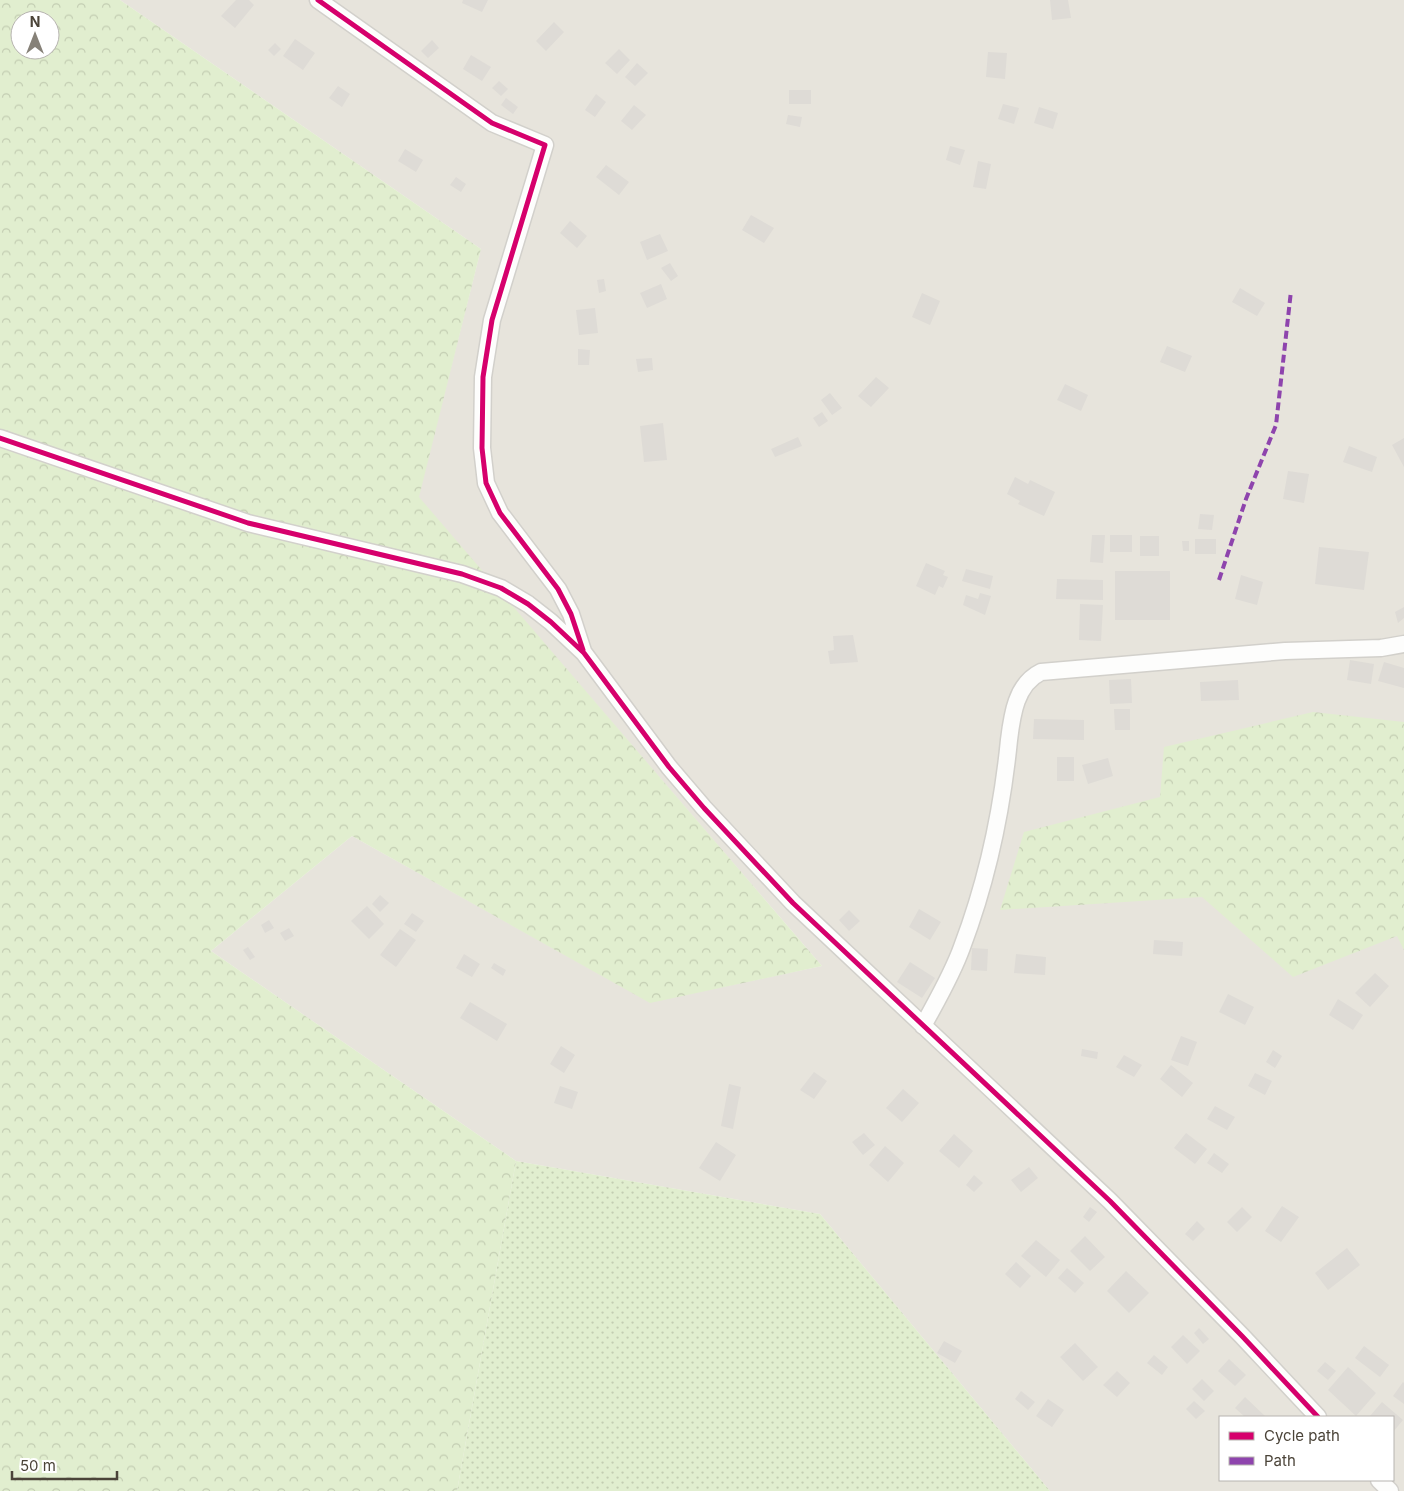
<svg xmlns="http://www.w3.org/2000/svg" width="1404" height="1491" font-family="Inter,sans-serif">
  <defs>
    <pattern id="grass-dots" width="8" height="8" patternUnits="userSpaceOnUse" patternTransform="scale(1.25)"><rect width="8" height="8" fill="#e1eecf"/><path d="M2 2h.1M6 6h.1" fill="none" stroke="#c3cdb2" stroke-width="1.8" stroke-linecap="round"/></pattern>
    <pattern id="forest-crowns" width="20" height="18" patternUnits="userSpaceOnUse" patternTransform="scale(1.25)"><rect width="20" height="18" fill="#e1eecf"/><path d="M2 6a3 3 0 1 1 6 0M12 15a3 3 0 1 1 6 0" fill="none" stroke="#c3cdb2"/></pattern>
  </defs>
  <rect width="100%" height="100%" fill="#f4f2ee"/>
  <path fill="#e7e4dc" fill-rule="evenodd" d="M120 0H1404V1491H1050L820 1214 516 1161 211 951 352 836 650 1002 822 966 418 497 481 249ZM1220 1417H1393V1480H1220Z"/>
  <path fill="url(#grass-dots)" d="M516 1161 820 1214 1050 1491H457Z"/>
  <path fill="url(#forest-crowns)" fill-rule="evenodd" d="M0 0H120L481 249 419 497 822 966 650 1003 352 836 211 951 516 1161 457 1491H0ZM20 20H50V50H20Z
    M1313 712 1404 722V950L1397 936 1293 977 1202 897 1000 910 1024 832 1160 797 1164 747Z"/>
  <path fill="#dedbd6" d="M236 0H249L254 5 235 28 221 16Z
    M463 0H488L482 12 462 3Z
    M1050 0H1068L1071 18 1052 20Z
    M554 22 564 32 546 51 536 41Z
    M295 39 315 53 303 70 283 56Z
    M432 40 439 48 428 58 421 51Z
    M275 43 281 49 274 56 268 50Z
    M619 49 630 60 617 74 605 63Z
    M988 52 1007 53 1005 79 986 77Z
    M471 55 491 67 482 81 463 69Z
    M637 63 648 73 635 86 625 77Z
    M499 81 508 89 501 96 492 88Z
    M338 86 350 94 342 107 329 98Z
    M789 90H811V104H789Z
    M596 94 606 102 595 117 585 110Z
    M506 98 518 107 513 114 501 105Z
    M1003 104 1019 108 1014 124 998 119Z
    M634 105 646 115 632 130 621 121Z
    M1039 107 1058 113 1053 129 1034 123Z
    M788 115 802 117 800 127 786 124Z
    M950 146 965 150 960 165 946 160Z
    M405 149 423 160 416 172 398 161Z
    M978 161 991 164 986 189 973 187Z
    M606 165 629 182 619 195 596 177Z
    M456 177 466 184 461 192 450 185Z
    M751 215 774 228 764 243 742 230Z
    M570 221 587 236 577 248 560 233Z
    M660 234 668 251 647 260 640 242Z
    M670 263 678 276 671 281 661 268Z
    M604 279 606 291 599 293 597 280Z
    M661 284 667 299 647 308 640 293Z
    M1240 288 1265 303 1257 316 1232 302Z
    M922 293 940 301 930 325 912 317Z
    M595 308 598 333 579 335 576 310Z
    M1167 346 1192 356 1185 372 1160 362Z
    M578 349 590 350 589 365H578Z
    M652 358 653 370 638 372 636 359Z
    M876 377 889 388 871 407 858 396Z
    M1065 384 1088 395 1081 411 1057 400Z
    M830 393 842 408 832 415 821 400Z
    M822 412 828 421 819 427 813 418Z
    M663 423 667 460 644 462 640 426Z
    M798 437 802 446 775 457 771 449Z
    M1404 438V467L1392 445Z
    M1349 446 1377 457 1372 472 1343 462Z
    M1288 471 1309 474 1304 503 1283 499Z
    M1015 477 1028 484 1030 480 1055 492 1044 516 1018 504 1020 501 1007 494Z
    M1200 514 1214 515 1212 530 1198 529Z
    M1092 535H1105L1103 563 1090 562Z
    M1110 535H1132V552H1110Z
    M1140 536H1159V556H1140Z
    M1195 539H1216V554H1195Z
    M1182 541H1189V551H1183Z
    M1319 547 1369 552 1364 590 1315 584Z
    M926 563 945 571 943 575 948 577 943 588 939 586 935 595 916 586Z
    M966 569 993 576 990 589 962 581Z
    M1115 571H1170V620H1115Z
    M1241 575 1263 582 1257 605 1235 599Z
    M1057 579 1103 580V600L1056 599Z
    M980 593 991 596 985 615 963 605 966 595 978 599Z
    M1080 604 1103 605 1101 641 1079 640Z
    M1404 607V618L1398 623 1395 612Z
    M853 635 858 662 830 664 828 651 834 650 833 636Z
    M1350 660 1374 664 1371 684 1347 680Z
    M1384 662 1404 668V688L1378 681Z
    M1131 679 1132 703 1110 704 1109 680Z
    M1238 680 1239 700 1201 701 1200 682Z
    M1114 709H1130V730H1115Z
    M1034 719 1084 720V740L1033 739Z
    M1057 757H1074V781H1057Z
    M1108 758 1113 776 1088 784 1082 765Z
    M380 895 389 903 380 912 372 904Z
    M367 906 384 924 369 939 351 921Z
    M919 909 941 922 930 940 909 927Z
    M849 910 860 921 849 931 839 920Z
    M412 913 424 921 416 932 404 924Z
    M269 920 274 928 265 933 261 925Z
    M289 928 294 936 285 941 280 933Z
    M400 929 416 940 396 967 380 955Z
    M1154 940 1183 942 1182 956 1153 954Z
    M248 947 255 957 250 960 243 950Z
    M972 948 988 949 987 971 971 970Z
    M464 954 480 964 472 977 456 968Z
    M1016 954 1046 957 1045 975 1014 973Z
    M910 962 935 978 922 998 897 982Z
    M494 963 506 970 503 976 491 968Z
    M1375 973 1389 986 1370 1007 1355 993Z
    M1228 994 1254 1007 1245 1025 1219 1012Z
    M1338 999 1363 1015 1353 1030 1329 1015Z
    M470 1002 507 1024 497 1041 460 1018Z
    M1181 1036 1197 1042 1188 1066 1171 1060Z
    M561 1046 575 1055 564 1073 550 1064Z
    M1082 1049 1098 1052 1097 1059 1081 1056Z
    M1273 1050 1282 1056 1275 1068 1266 1062Z
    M1124 1055 1142 1065 1134 1077 1116 1067Z
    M1171 1065 1193 1083 1182 1097 1160 1079Z
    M814 1072 827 1081 814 1099 800 1090Z
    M1255 1073 1272 1081 1265 1095 1248 1086Z
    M729 1084 741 1087 733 1129 721 1126Z
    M560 1086 578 1092 572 1109 554 1103Z
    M903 1089 919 1103 902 1122 886 1108Z
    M1215 1106 1235 1117 1227 1130 1207 1119Z
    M864 1133 875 1145 863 1155 852 1142Z
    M1186 1133 1207 1149 1195 1164 1174 1148Z
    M954 1134 973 1151 959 1168 939 1151Z
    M716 1142 736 1155 720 1181 699 1168Z
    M885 1146 904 1163 888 1182 869 1165Z
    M1214 1153 1229 1164 1222 1173 1207 1163Z
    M1029 1167 1038 1178 1021 1192 1011 1180Z
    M974 1175 983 1183 974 1192 966 1185Z
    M1282 1206 1299 1217 1281 1242 1265 1231Z
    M1090 1207 1097 1212 1089 1222 1083 1217Z
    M1242 1207 1252 1217 1237 1232 1227 1222Z
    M1197 1221 1205 1229 1193 1241 1185 1234Z
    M1085 1236 1105 1257 1090 1271 1070 1251Z
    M1036 1240 1060 1260 1046 1277 1021 1256Z
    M1347 1248 1360 1265 1328 1290 1315 1273Z
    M1016 1262 1031 1276 1020 1288 1005 1274Z
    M1067 1268 1084 1283 1075 1293 1058 1278Z
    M1126 1271 1149 1293 1129 1313 1107 1291Z
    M1199 1328 1209 1339 1203 1344 1194 1333Z
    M1183 1335 1200 1351 1187 1364 1171 1347Z
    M944 1341 962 1351 955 1363 937 1353Z
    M1075 1343 1098 1367 1083 1381 1060 1357Z
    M1364 1346 1389 1365 1380 1377 1355 1358Z
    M1154 1355 1168 1367 1162 1375 1147 1363Z
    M1229 1359 1246 1375 1235 1386 1218 1371Z
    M1325 1362 1336 1371 1328 1380 1317 1371Z
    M1348 1367 1376 1393 1356 1416 1328 1390Z
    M1117 1371 1130 1383 1117 1397 1103 1385Z
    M1202 1379 1214 1391 1204 1401 1192 1389Z
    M1403 1382 1404 1383V1404L1393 1396Z
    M1021 1391 1035 1402 1028 1410 1015 1399Z
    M1245 1397 1266 1417H1245L1235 1408Z
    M1048 1399 1064 1410 1052 1427 1036 1416Z
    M1194 1401 1205 1411 1196 1419 1186 1409Z
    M1382 1402 1403 1420 1393 1432V1417L1370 1416Z"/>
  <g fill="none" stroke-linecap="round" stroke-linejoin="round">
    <defs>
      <path id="minor" d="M318 0 492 123 545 145 492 320 483 377 482 448 486 483 500 513 558 589 571 614 583 651
        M0 438 248 523 462 574 501 588 528 604 551 622 584 653 669 767 704 808 793 903 1110 1201 1242 1336 1318 1417
        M923 1026C937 1000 952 975 962 947 987 881 1002 811 1009 740 1012 715 1016 684 1041 672L1285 651 1381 648 1404 644
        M1379 1480 1390 1491"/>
    </defs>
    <use href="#minor" stroke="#d2d0cb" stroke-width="19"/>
    <use href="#minor" stroke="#fdfdfc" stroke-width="16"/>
    <path stroke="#8e44ad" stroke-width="4" stroke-dasharray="8 4" stroke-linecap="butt" d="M1219 580 1246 499 1276 425 1291 291"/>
    <defs>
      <path id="cycleway" d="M318 0 492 123 545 145 492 320 483 377 482 448 486 483 500 513 558 589 571 614 583 650
        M0 438 248 523 462 574 501 588 528 604 551 622 584 653 669 767 704 808 793 903 1110 1201 1242 1336 1318 1417"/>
    </defs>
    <use href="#cycleway" stroke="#fff" stroke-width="8"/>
    <use href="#cycleway" stroke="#d6006c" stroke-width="5"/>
  </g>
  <rect x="1219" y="1416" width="175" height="65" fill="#ffffff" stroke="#b7b4b0"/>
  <rect x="1229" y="1432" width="25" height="8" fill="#d6006c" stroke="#b7b4b0"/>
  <text x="1264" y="1441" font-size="15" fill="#4b4439">Cycle path</text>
  <rect x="1229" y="1457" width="25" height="8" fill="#8e44ad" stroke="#b7b4b0"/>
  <text x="1264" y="1466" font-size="15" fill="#4b4439">Path</text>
  <g transform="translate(35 35)"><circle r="24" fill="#ffffff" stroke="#b7b4b0"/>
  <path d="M0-4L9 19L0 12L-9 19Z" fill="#868178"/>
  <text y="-8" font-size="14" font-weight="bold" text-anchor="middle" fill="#4b4439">N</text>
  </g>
  <path d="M12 1471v8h105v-8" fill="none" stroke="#4b4439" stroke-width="2.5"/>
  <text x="20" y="1471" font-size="15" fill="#4b4439" stroke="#ffffff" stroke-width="4" paint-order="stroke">50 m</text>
</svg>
